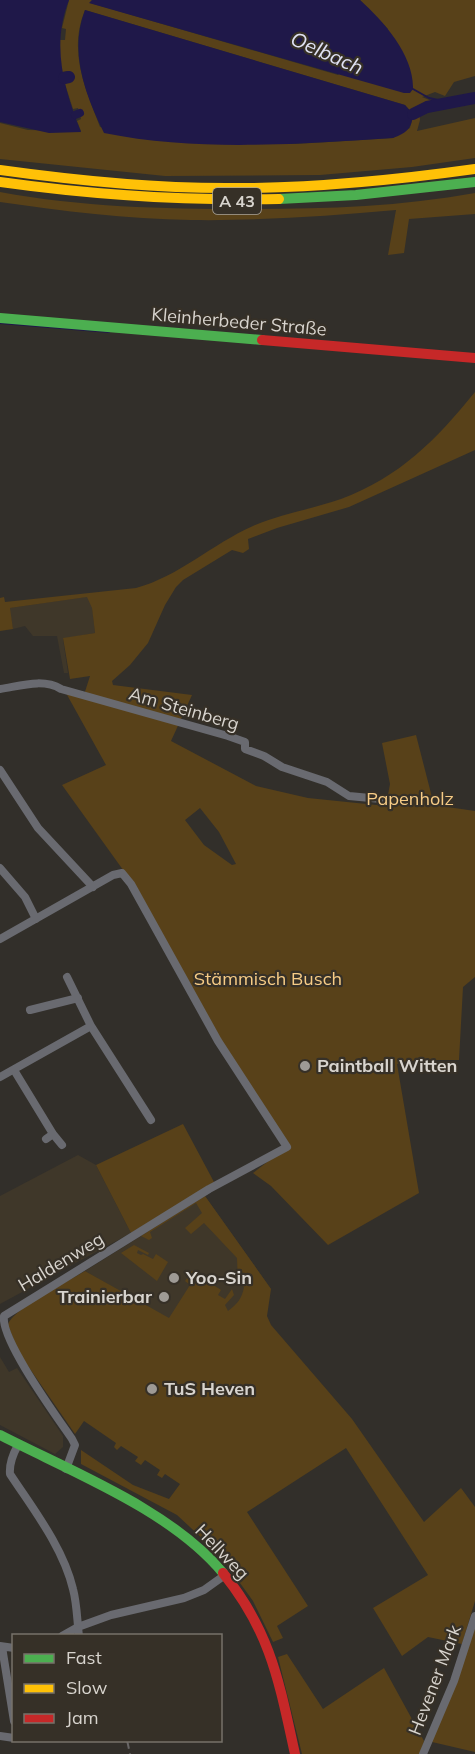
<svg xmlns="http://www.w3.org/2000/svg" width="475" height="1754" font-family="Mulish,sans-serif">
  <rect width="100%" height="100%" fill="#322f2a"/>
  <path fill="#3f3729" d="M91 596 95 633 63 639 68 673H64L57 636H33L25 626 13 629 9 608Z
    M78 1155 96 1165 131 1233 0 1304V1196Z
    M205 1196 271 1289 227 1353 85 1271Z
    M0 1357 9 1372 17 1368 63 1436V1447L55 1454 0 1425Z"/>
  <path fill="#584119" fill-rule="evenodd" d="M69 0H92L90 3 338 75 388 29 360 0H475V76L454 82 445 96 435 92 422 97 434 102 419 107 420 120 417 131 475 118V158L412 167 320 175 165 176 0 159V123L28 130 81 131 77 121 81 119 78 108 73 109 65 84 70 82 67 71 62 72 60 62V40H65L66 29 62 28ZM85 10 405 105 413 114 410 128 393 138 295 144H219L100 127C85 87 68 52 85 10Z
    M0 192C81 207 162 209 244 209 321 209 399 207 475 193V214L409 219 404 253 388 255 396 210C327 216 259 221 191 220 126 219 63 211 0 202Z
    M475 392V450L349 507 277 528 248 539 249 549 243 553 232 550 183 580 176 587 165 605 148 643 130 665 112 681 113 685 192 695 171 741 256 786 308 798 386 806 390 784 382 743 416 735 434 805 475 811V977L463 987 459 1060H417L397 1064 419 1193 328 1245 271 1186 253 1173 289 1145 205 1015 131 881 62 785 106 765 66 693 83 698 90 676 70 679 63 638 95 633 92 608 87 597 10 608 13 629 0 631V598L4 597 5 602 136 588C180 576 212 544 253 526 281 514 312 509 341 499 400 477 436 440 475 392ZM200 808 219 832 236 864 232 865 204 845 185 820Z
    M183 1124 214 1182 131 1233 96 1165Z
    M205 1196 271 1289 267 1316 271 1325 352 1419 424 1522 461 1488 475 1507V1601L462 1644 428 1637 402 1656 373 1608 428 1575 346 1448 247 1512 308 1606 277 1626 283 1638 273 1642 253 1601 219 1554 177 1515 81 1464V1450L133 1485 169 1499 180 1484 165 1474 162 1478 157 1475 160 1470 145 1460 141 1465 135 1461 138 1457 121 1446 117 1450 114 1447 116 1443 84 1421 75 1434 19 1353 8 1325C12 1309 69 1281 85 1271L169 1318 190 1285 185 1281 192 1271 221 1290 218 1295 225 1299 232 1289 234 1295 225 1305 228 1311C237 1304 242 1299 244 1287L238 1283 237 1258 204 1223 191 1234 185 1228 202 1213 196 1203 150 1232 152 1238 149 1240 141 1236Z
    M134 1245 149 1253 148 1255 138 1250 137 1253 141 1255 143 1254 153 1259 156 1254 168 1262 157 1281 121 1253Z
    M475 1625V1752L432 1742Z
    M287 1654 323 1709 384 1668 424 1741 420 1754H302L278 1657Z"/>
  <path fill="#1f1849" d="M0 0H69C51 45 64 89 81 132L49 133 0 122Z
    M92 0H360C384 22 414 55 413 89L410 93H404L89 3Z
    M85 10 405 105 413 114C412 129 406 133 393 138 297 144 198 152 104 133 85 94 69 52 85 10Z"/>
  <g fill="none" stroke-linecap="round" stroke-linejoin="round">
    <path stroke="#1f1849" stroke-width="2" d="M413 89 429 98 447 102
      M0 323 109 332"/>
    <path stroke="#1f1849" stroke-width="8" d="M75 115 80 113"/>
    <path stroke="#1f1849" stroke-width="12" d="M64 78 69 77
      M413 114 427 107 475 98"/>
    <path stroke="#696a70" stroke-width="8" d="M0 689C20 686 43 678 61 689L228 736 245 742V749L264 756 282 767 327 782 349 796 381 799
      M0 770 38 828 93 887
      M0 868 25 897 36 919
      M0 939 113 875 122 873 131 884 218 1041 287 1147 209 1189 4 1316C0 1339 57 1417 72 1439L75 1445 66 1469
      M67 977 91 1026
      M30 1010 78 998
      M14 1070 53 1134
      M0 1077 91 1026 151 1120
      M46 1139 53 1134 62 1145
      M18 1445C13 1454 9 1463 10 1474 33 1509 63 1547 73 1589 77 1604 77 1620 79 1636
      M62 1636 78 1627 111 1615 184 1598 204 1590 225 1575
      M0 1646 14 1648
      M2 1647 14 1721
      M0 1736 14 1738
      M423 1754 454 1681 475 1616"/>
    <path stroke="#4caf50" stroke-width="10" d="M279 199 356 195 475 182
      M0 318 262 340
      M0 1435C72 1472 171 1510 223 1573"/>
    <path stroke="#ffc107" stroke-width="10" d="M0 170C79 181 158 189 238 188 317 188 396 180 475 169
      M0 182C93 195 185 201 279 199"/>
    <path stroke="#c62828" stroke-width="10" d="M262 340 475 358
      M223 1573C271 1632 279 1682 295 1754"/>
    <path stroke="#686666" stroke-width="2" stroke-dasharray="9 4.5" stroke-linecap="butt" d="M127 1740 130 1754"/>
  </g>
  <g fill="#9e9a95" stroke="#363027" stroke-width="2">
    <circle cx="305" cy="1066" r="6"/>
    <circle cx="174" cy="1278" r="6"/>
    <circle cx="164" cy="1297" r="6"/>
    <circle cx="152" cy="1389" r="6"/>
  </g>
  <g text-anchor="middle" stroke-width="4.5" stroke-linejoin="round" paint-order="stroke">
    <rect fill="#363027" stroke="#a7a39c" stroke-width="1.5" x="213" y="188" width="48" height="26" rx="4.5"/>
    <g font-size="16" font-weight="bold" fill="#d8d4ce">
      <text x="237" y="207">A 43</text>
    </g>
    <g font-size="18" fill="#d8d4ce" stroke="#363027">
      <text transform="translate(239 322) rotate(5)" y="6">Kleinherbeder Straße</text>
      <text transform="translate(184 709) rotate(16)" y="6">Am Steinberg</text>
      <text transform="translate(61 1262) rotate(-31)" y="6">Haldenweg</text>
      <text transform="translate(222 1552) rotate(46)" y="6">Hellweg</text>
      <text transform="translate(435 1680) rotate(-69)" y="6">Hevener Mark</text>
    </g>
    <g font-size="18" fill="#f7cc86" stroke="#363027">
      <text x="410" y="805">Papenholz</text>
      <text x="268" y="985">Stämmisch Busch</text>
    </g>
    <g font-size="18" font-weight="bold" fill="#d8d4ce" stroke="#363027" text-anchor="start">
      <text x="317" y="1072">Paintball Witten</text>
      <text x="186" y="1284">Yoo-Sin</text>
      <text x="152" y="1303" text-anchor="end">Trainierbar</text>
      <text x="164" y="1395">TuS Heven</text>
    </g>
    <g font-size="20" font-style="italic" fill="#dfe1f3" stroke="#363027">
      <text transform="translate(327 53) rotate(24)" y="7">Oelbach</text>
    </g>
  </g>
  <rect x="12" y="1634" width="210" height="108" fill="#363027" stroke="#77726a" stroke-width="1.5"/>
  <rect x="24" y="1654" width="30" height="9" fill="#4caf50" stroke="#77726a" stroke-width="1.5"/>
  <text x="66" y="1664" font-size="18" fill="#d8d4ce">Fast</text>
  <rect x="24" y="1684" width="30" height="9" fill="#ffc107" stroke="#77726a" stroke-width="1.5"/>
  <text x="66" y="1694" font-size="18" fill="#d8d4ce">Slow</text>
  <rect x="24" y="1714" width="30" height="9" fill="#c62828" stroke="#77726a" stroke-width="1.5"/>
  <text x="66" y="1724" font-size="18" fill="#d8d4ce">Jam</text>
</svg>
